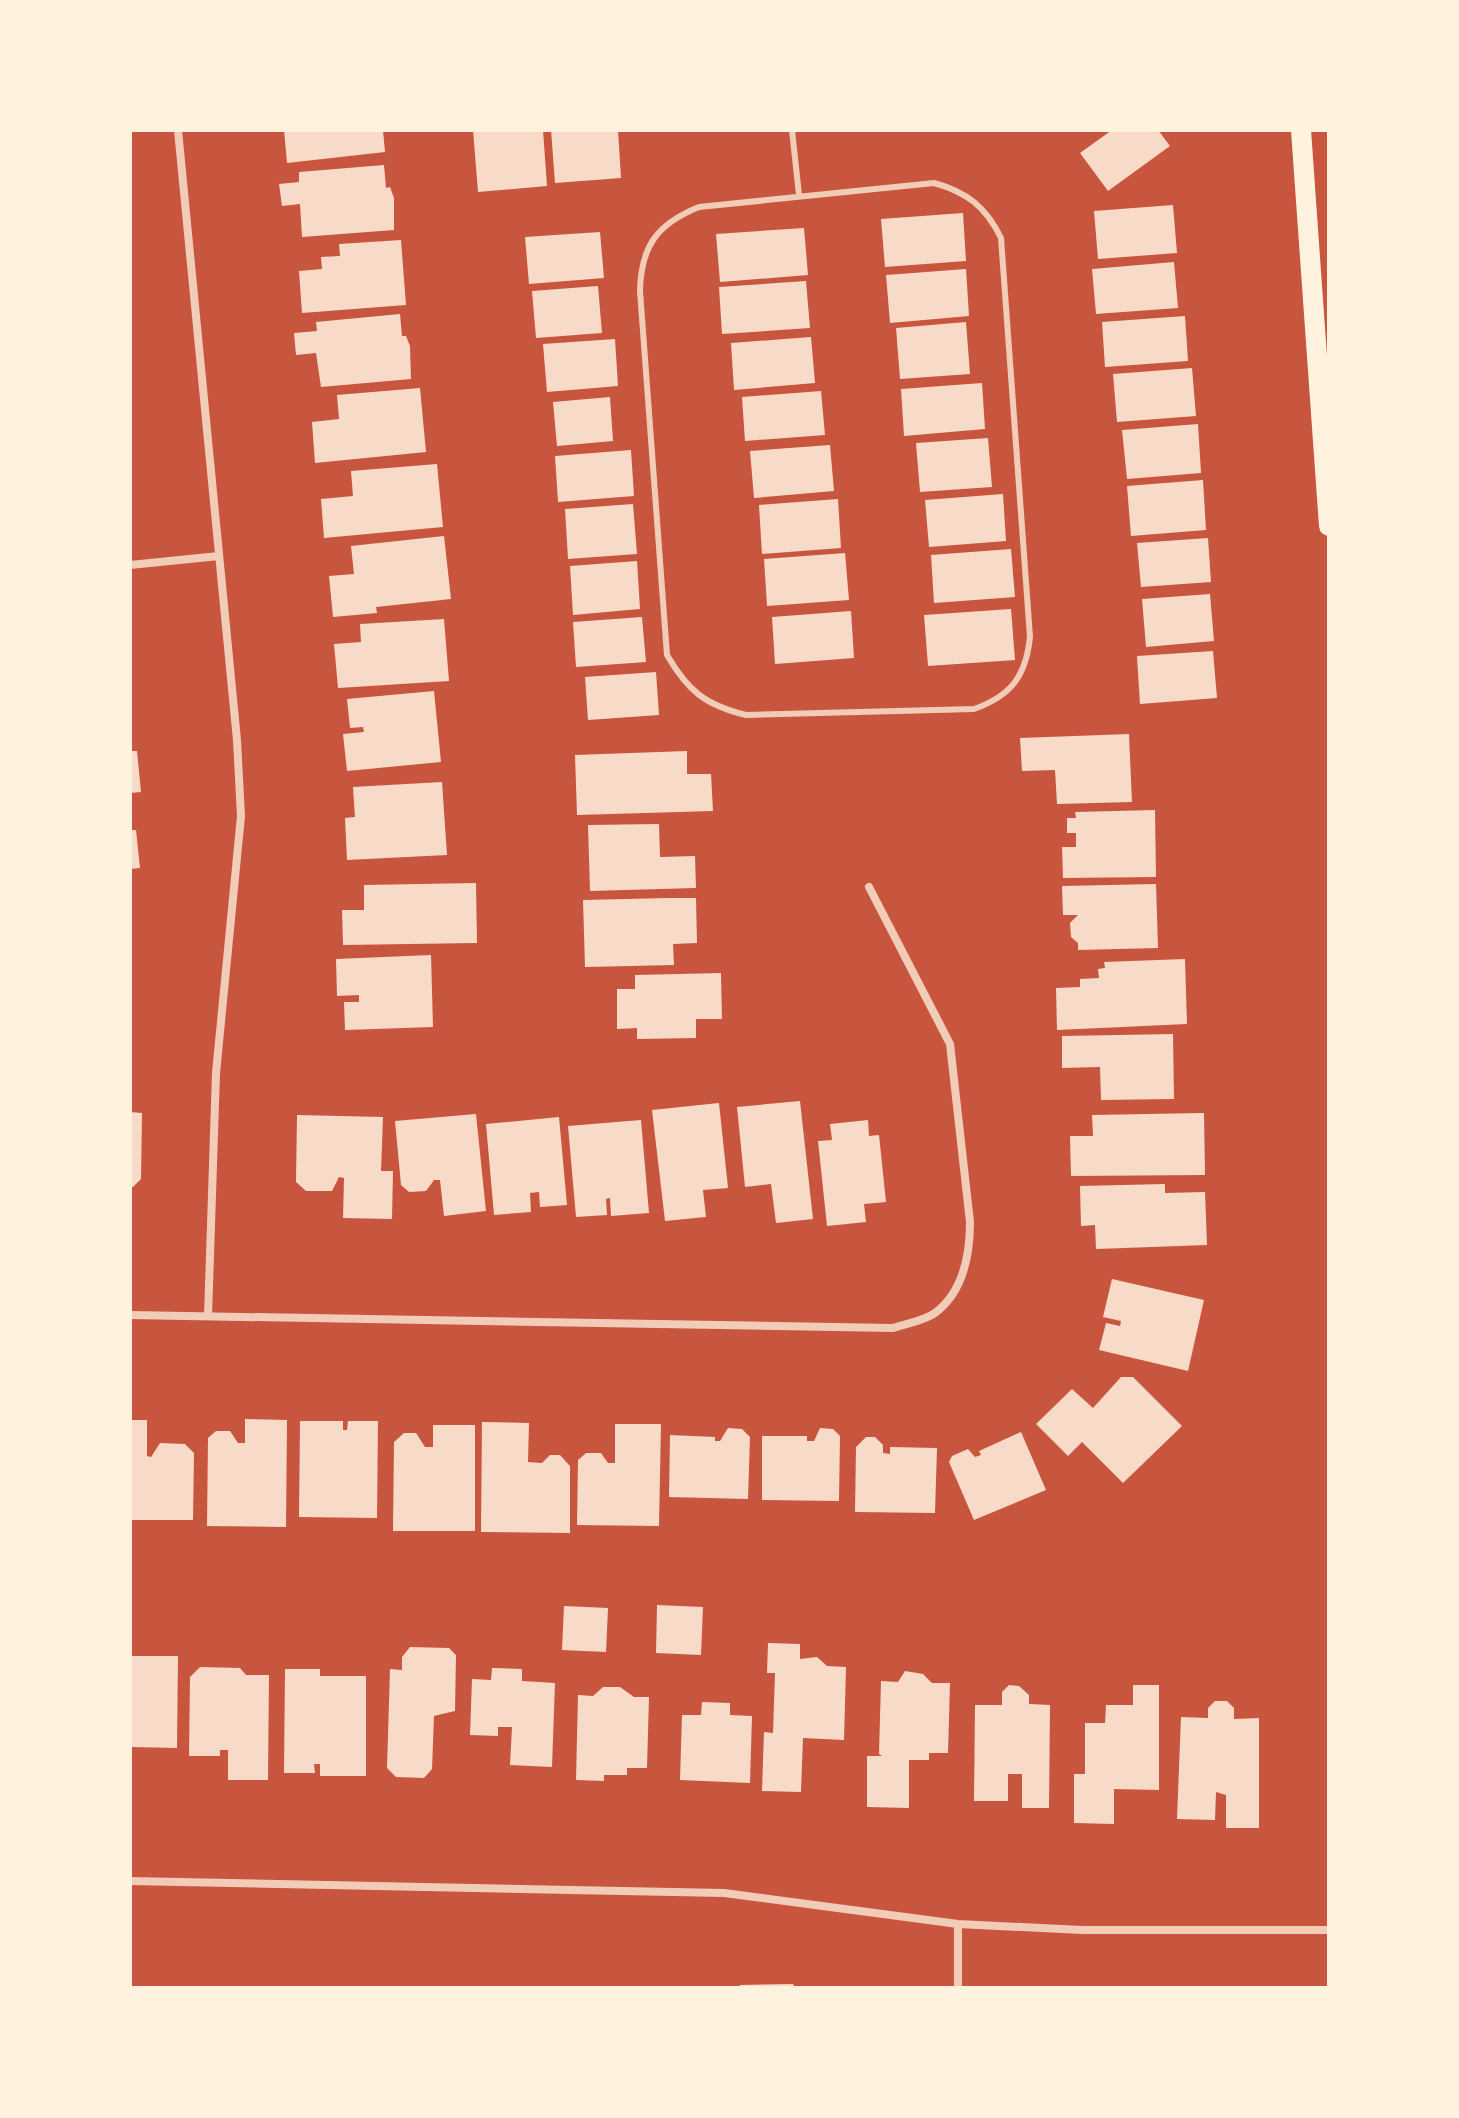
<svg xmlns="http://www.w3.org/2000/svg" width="1459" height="2118" font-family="'IBM Plex Sans',sans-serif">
  <rect width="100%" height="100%" fill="#c8553d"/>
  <path fill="#f7dbc8" d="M284 130H383L385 152 287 163Z
    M473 130H543L547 186 478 192Z
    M551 130H618L621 178 555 183Z
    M1112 130H1158L1170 146 1108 191 1080 153Z
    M384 165 386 188 390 187 394 198V230L302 237 300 204 282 206 279 184 299 182V172Z
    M1173 205 1177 253 1098 259 1094 211Z
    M963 213 966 261 885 267 881 219Z
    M804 228 808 275 720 282 716 234Z
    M600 232 604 278 529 284 525 237Z
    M401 240 406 305 302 313 299 271 322 269 321 257 340 256 339 244Z
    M1174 262 1178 308 1096 314 1092 269Z
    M966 269 969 316 890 323 886 275Z
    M806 281 810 328 722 334 719 287Z
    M598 286 602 333 536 338 532 291Z
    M400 314 402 336H406L410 346 411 379 321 387 316 353 296 355 294 333 317 331 316 322Z
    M1185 316 1188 361 1105 367 1102 322Z
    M966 322 970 374 900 379 896 328Z
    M811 337 815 383 734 390 731 343Z
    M615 339 618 386 547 392 543 344Z
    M1192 368 1196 416 1117 422 1113 374Z
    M982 383 985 429 904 436 901 389Z
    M420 388 426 452 315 463 312 422 339 419 337 395Z
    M821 391 825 435 745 441 742 397Z
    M610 397 613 441 557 446 553 402Z
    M1198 424 1201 473 1127 479 1122 430Z
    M988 438 992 487 920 492 916 443Z
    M830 445 834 491 754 498 750 451Z
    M631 450 634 496 558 502 555 456Z
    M437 464 443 527 324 538 321 499 353 496 351 471Z
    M1203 480 1206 530 1131 536 1127 486Z
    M1003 494 1006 541 929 547 925 500Z
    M838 499 841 548 762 554 759 505Z
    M633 504 637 554 568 559 565 509Z
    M444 536 451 599 376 607 377 613 333 617 329 576 354 574 351 546Z
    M1208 538 1211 582 1141 587 1137 543Z
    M1011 549 1015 597 934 603 931 555Z
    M845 553 849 600 767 606 764 559Z
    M637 561 640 609 573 615 570 566Z
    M1210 594 1214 641 1146 647 1142 599Z
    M1011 609 1015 660 928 666 924 615Z
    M851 611 854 658 775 664 772 617Z
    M642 617 646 662 576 667 573 622Z
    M444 619 449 681 338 688 334 644 361 642 360 624Z
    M1213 651 1217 698 1140 704 1137 656Z
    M656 672 659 715 588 720 585 677Z
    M434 691 441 762 347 771 343 734 364 732 363 727 350 728 347 699Z
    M1129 734 1132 802 1057 804 1055 770 1022 771 1020 738Z
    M130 751H137L141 792 130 793Z
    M687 751V774H711L713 811 577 815 575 755Z
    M442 782 447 855 347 860 345 818 355 817 353 787Z
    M1155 810 1156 877 1063 878 1062 847H1076V833H1067V818H1076L1075 812Z
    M659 824 660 857 695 856 696 888 590 891 588 825Z
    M130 830H136L140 868 130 869Z
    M476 883 477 943 343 945 342 910H364V885Z
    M1156 884 1158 948 1078 950V943L1071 937 1070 923 1078 915H1063L1062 886Z
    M669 898H696L697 943 673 944 674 965 585 967 583 900Z
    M431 955 433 1027 345 1030 344 1002H359V995L337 996 336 959Z
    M1185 959 1187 1024 1057 1030 1056 988 1080 987V979L1099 978 1098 969 1105 968 1104 962Z
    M721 973 722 1019H696V1038L637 1039V1028L617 1029V989H635V975Z
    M1173 1034 1174 1099 1101 1100 1100 1067 1062 1068V1036Z
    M800 1101 813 1219 776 1223 771 1184 745 1187 737 1107Z
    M719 1103 728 1188 703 1190 706 1217 665 1221 652 1110Z
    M130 1112 142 1113 141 1179 133 1187H130Z
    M1204 1113 1205 1175 1071 1176 1070 1136H1093L1092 1115Z
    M476 1114 486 1211 444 1216 440 1180H434L426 1191 409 1192 401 1185 395 1121Z
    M297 1115 383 1117 381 1171H393L392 1219 343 1218 344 1178 339 1177 332 1191H306L296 1182Z
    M559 1117 567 1205 540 1207 539 1192 530 1193 531 1212 494 1215 486 1124Z
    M641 1120 649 1213 611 1216 610 1198 606 1199 607 1215 576 1217 568 1126Z
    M868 1120 869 1136 879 1135 886 1202 864 1204 866 1222 827 1226 818 1141 832 1140 830 1124Z
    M1165 1184V1193L1205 1192 1207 1245 1096 1249 1095 1225 1081 1226 1080 1186Z
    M1112 1279 1204 1300 1188 1371 1099 1350 1106 1323 1120 1326 1121 1321 1103 1317Z
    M1121 1377H1133L1182 1426 1123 1483 1082 1442 1068 1456 1036 1424 1072 1389 1093 1408Z
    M245 1419 287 1420 286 1527 207 1526 208 1438 216 1431H230L238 1443H245Z
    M130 1420H147V1456L151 1457 160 1443 185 1444 194 1453 193 1520H130Z
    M300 1421H343V1430H347L348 1421H378L377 1518 299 1517Z
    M482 1422 529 1423 528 1462 542 1463 550 1455H560L570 1466V1533L481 1532Z
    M615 1424H661L659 1526 577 1525 578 1460 586 1453H601L608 1463H615Z
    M433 1425H475V1531H393L394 1442 404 1433H416L425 1447H433Z
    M728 1428 742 1429 750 1437 748 1499 669 1497 670 1435 715 1437V1441H720Z
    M820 1428 833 1429 840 1436 839 1501 762 1500V1436H807V1441H814Z
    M1021 1432 1046 1490 974 1520 949 1462 952 1456 968 1449 975 1457 981 1455 979 1451Z
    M866 1437H875L883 1445V1453L890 1454V1447L937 1448 935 1513 855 1512 856 1447Z
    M657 1605 703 1607 701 1655 656 1653Z
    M564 1606 608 1608 606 1652 562 1650Z
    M768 1643 800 1644V1659L817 1657 827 1666 846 1667 844 1740 803 1738 801 1792 762 1791 764 1732 773 1733 775 1673H767Z
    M410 1647 449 1648 456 1655 455 1711 434 1716 432 1769 424 1778 396 1777 387 1768 390 1669 402 1670V1657Z
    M130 1656H178L177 1748 130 1747Z
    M200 1667 240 1668 246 1675H269L268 1780H228V1750H220V1756H189L190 1677Z
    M492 1668 522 1669V1681L555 1683 552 1767 510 1765 512 1727H498V1736L470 1735 472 1679 491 1680Z
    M285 1669H320V1676H366V1776H320V1764H314L315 1773H284Z
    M905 1671 923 1674 932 1683H950L948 1753H929V1760H909V1808L867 1807V1756H882L879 1754 881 1681 898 1682Z
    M1009 1685 1019 1686 1029 1695V1704L1050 1705 1049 1808H1022V1774H1008V1801H974L975 1705H1002V1692Z
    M1133 1685H1159V1790L1114 1789V1824L1074 1823V1774H1085V1723H1105L1106 1705H1133Z
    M603 1687H620L634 1697H649L647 1768H627V1775H604V1781L576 1780 578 1695 593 1696Z
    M1215 1701H1227L1234 1708V1719L1259 1718V1828H1226V1795L1216 1792 1215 1820 1177 1819 1181 1717 1208 1718V1708Z
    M702 1702 730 1703V1715L752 1716 750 1783 680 1780 682 1715H701Z
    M793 1984 795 1988H740V1985Z"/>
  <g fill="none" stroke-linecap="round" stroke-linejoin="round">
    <path stroke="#f1ccb7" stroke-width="6" d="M792 130 799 195
      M934 183C967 192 986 207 1001 238L1030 637C1026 676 1011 696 974 709L746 715C705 705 688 691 667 655L640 291C641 246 657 224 699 207Z"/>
    <path stroke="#f1ccb7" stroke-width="8" d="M178 130 237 740 241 816 216 1073 208 1316
      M130 565 219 556
      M130 1315 893 1328C905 1324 924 1321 935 1313 963 1292 970 1256 970 1222L950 1044 869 887
      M130 1881 724 1893 958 1924 1082 1930H1329
      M958 1988V1924"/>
    <path stroke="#fff3e0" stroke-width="20" d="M1301 130 1329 526"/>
  </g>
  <rect width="1459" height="2118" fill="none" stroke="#fff3e0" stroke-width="264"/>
</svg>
